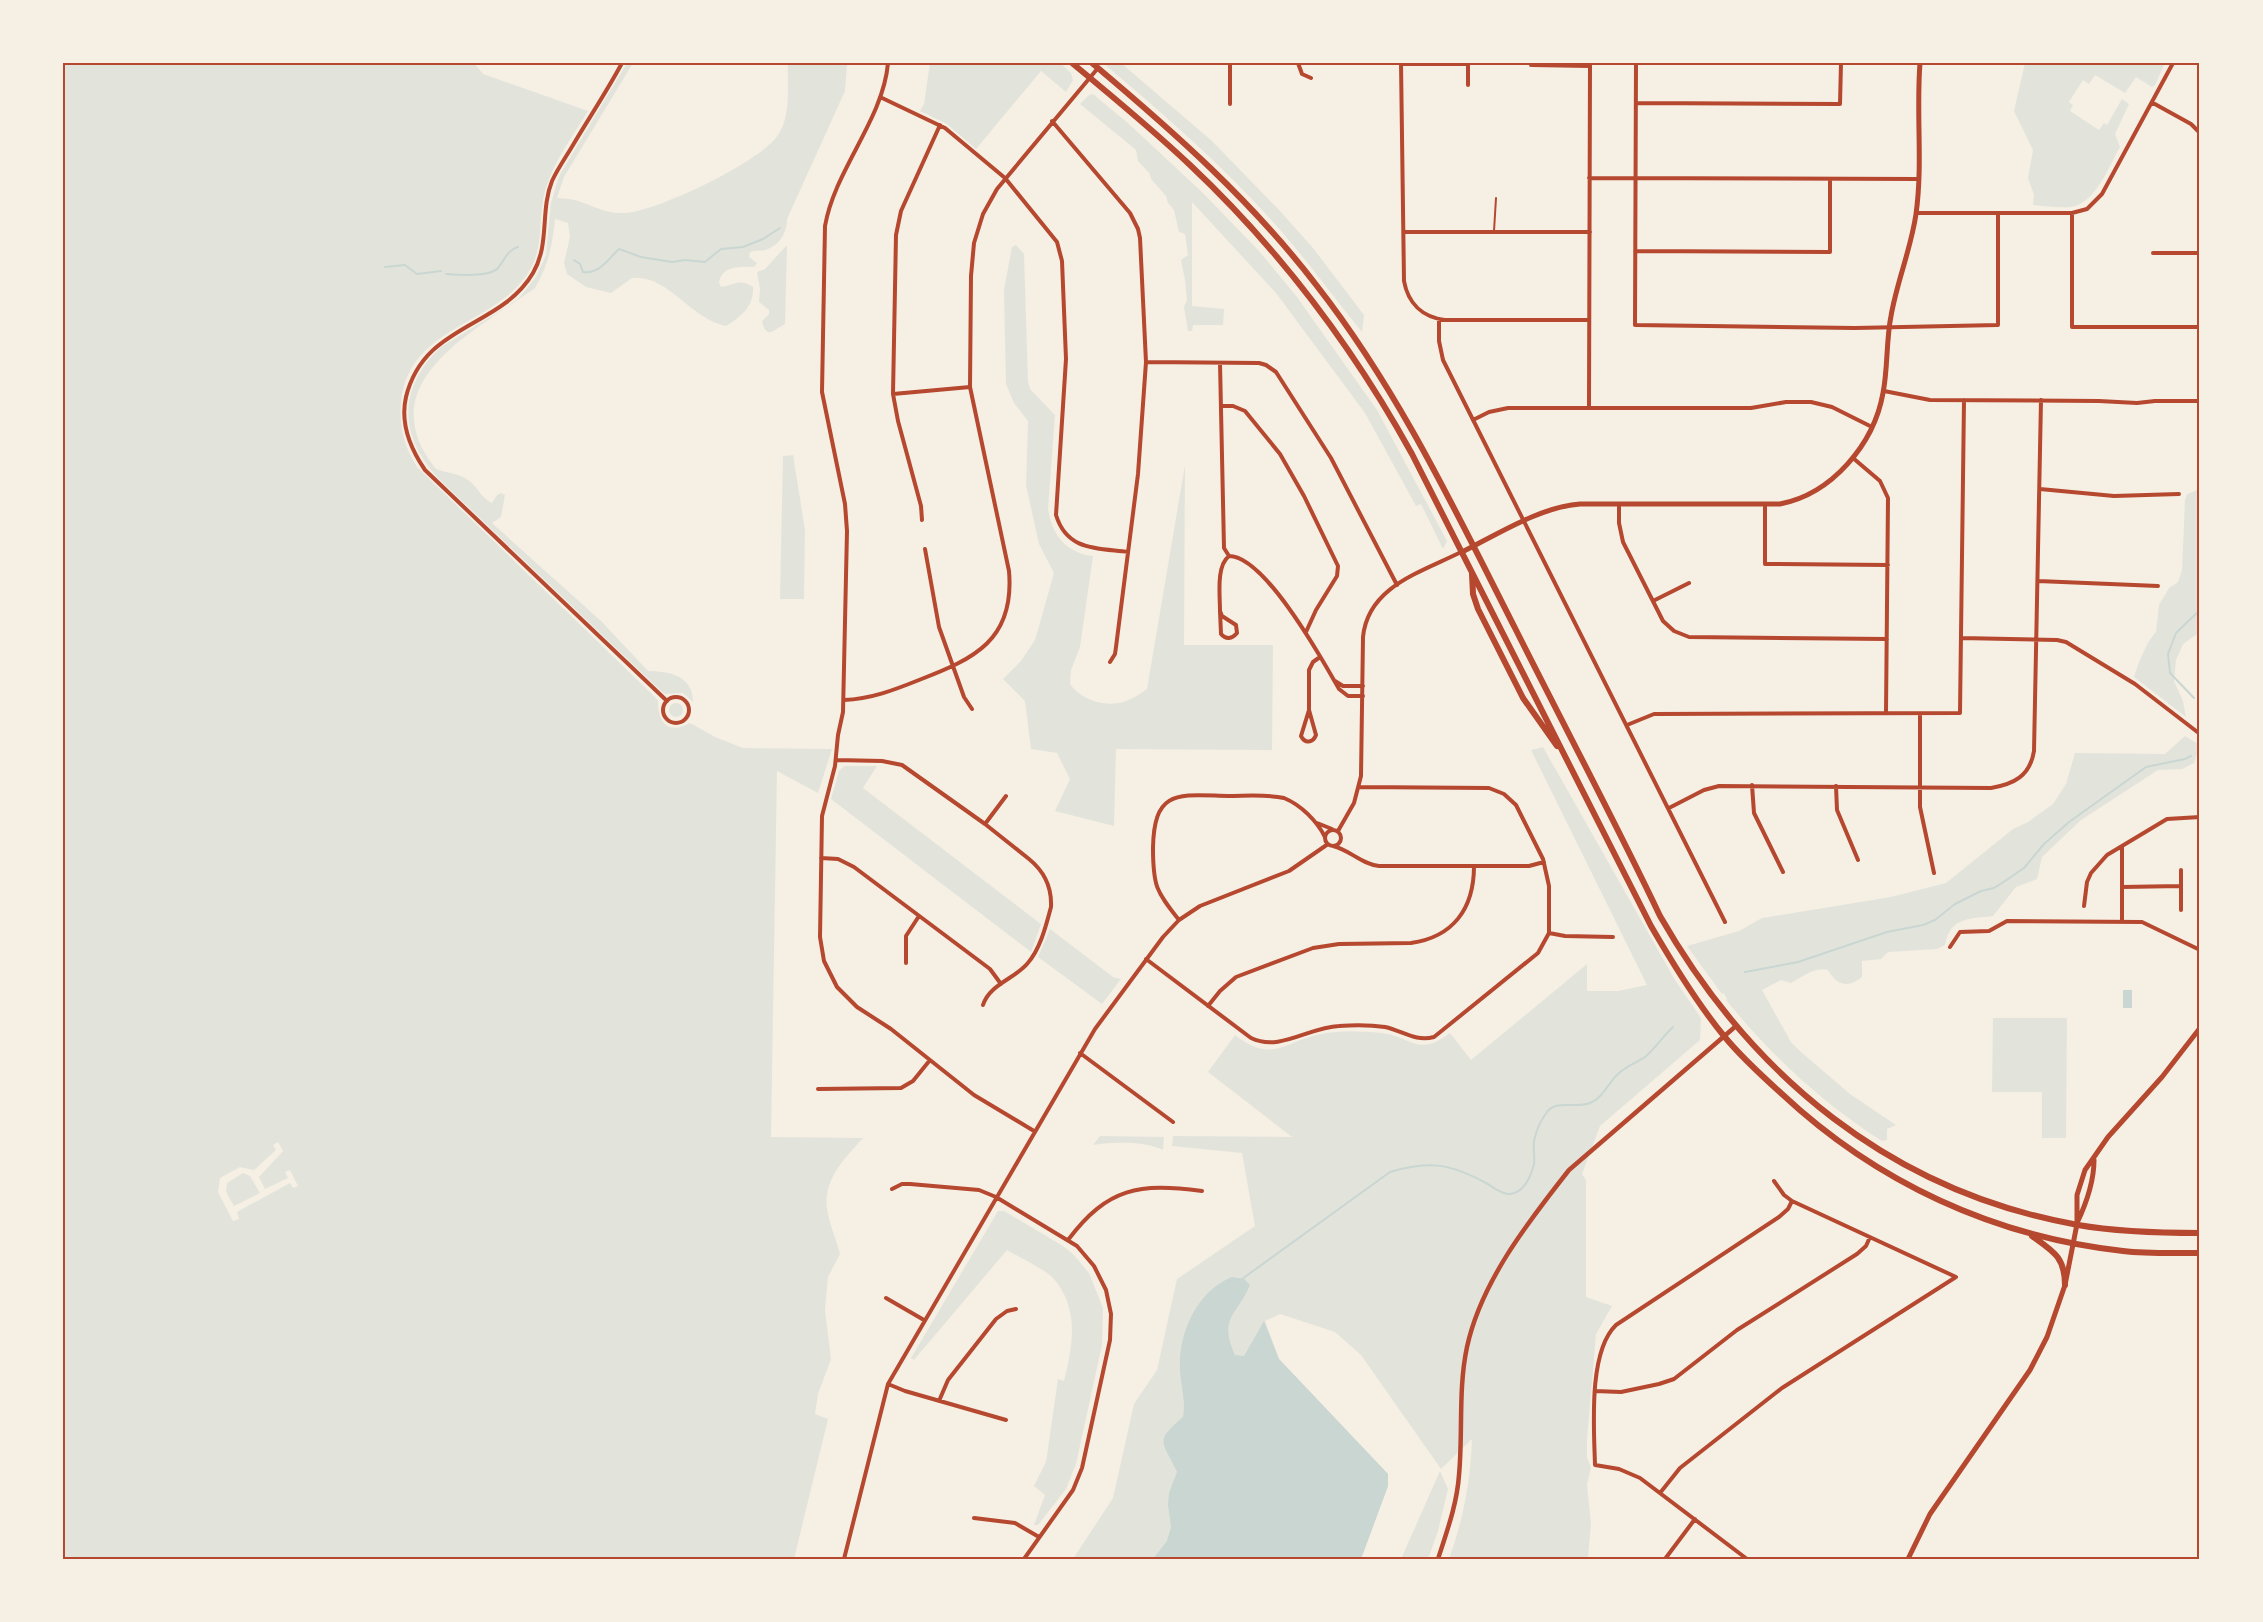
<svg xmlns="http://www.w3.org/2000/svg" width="2263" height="1622" font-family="'Titillium Web',sans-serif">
  <rect width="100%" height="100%" fill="#f6efe4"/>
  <path fill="#e2e4dc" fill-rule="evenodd" d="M63 63H474L483 74 588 111C573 136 553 162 545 191 538 216 544 242 532 266 502 326 409 323 401 402 399 427 404 446 417 467L655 697 658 701C658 723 668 735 690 723L715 737 743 748 832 749 818 793 777 771 771 1137 863 1138C846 1157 823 1179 827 1208 829 1223 836 1239 840 1254L828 1277 825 1310 831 1359 818 1394 815 1414 828 1419 794 1559H63ZM278 1142 283 1151 259 1177 265 1189 288 1178 285 1172 290 1170 298 1186 293 1188 290 1183 237 1212 239 1219 233 1221 218 1192 220 1178 240 1167 254 1170 276 1150 273 1145Z
    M627 63H633L564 177 557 198C563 198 569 199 575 200 592 205 605 214 624 213 656 212 754 164 775 139 792 120 787 86 788 63H847L845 91 787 219C787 233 779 246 765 250 759 251 755 250 750 252L749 257 757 263 754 267C740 266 721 266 719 283L721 287C736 285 738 278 753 287 754 306 742 316 726 326 690 319 669 275 632 278L611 293 586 287 567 274 564 263 570 237 568 223 555 219C552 247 549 263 535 288 475 331 367 383 436 469 446 473 459 473 468 480 477 486 482 499 492 503L497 495 501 493 505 495 501 517 492 523 601 621 648 671C670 671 693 676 693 702L683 693 665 694 661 691 442 482C400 440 395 390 441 347L505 308 519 298 536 277 546 255 551 203 559 176Z
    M930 63H1060L1071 73 1073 80 1066 92 1041 71 976 149 947 124 920 111 924 104Z
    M1103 63H1121L1212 141 1280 211 1313 248 1364 315 1362 332C1335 299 1310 264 1282 232 1228 170 1166 116 1103 63Z
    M2025 63H2165L2155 85 2152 87 2136 77 2125 93 2095 75 2089 84 2083 80 2069 102 2073 105 2070 111 2099 130 2104 123 2107 125 2122 99 2129 104 2115 134 2120 147C2109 166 2096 203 2071 207 2059 208 2045 206 2033 205L2034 195 2028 178 2033 150 2014 111Z
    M1093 94 1129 124 1203 193 1259 251 1297 297 1377 410 1447 541 1443 549 1421 504 1416 506 1365 413 1276 293 1192 202V306L1224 309 1223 325H1193L1192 331H1188L1184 307 1187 300 1185 280 1181 260 1188 255 1185 234 1179 232 1174 210 1168 203 1166 196 1151 179 1150 174 1138 161 1136 150 1080 104 1089 95Z
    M787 245 785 324C775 329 766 341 762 321L769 314V310L759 302 760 289 757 272 765 269Z
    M1016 245 1024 254 1028 382 1030 389 1055 415 1048 509C1052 535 1066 553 1093 556L1080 647 1071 670 1070 684C1082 701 1107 708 1126 701 1134 698 1141 693 1147 689L1185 465 1184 645H1273L1272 750 1116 749 1114 826 1055 811 1070 779 1057 753 1031 749 1025 701 1003 679 1021 661 1035 640 1054 573 1039 544 1026 485 1028 421 1014 403 1006 384 1004 290 1012 247Z
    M793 455 805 530 804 599H780L783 456Z
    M2200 486V632L2183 644 2176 660 2174 681 2183 701 2186 717 2134 677C2138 664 2147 641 2156 632L2159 605 2169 588 2178 582 2182 570 2185 500 2187 494 2195 491Z
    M669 710a7 7 0 1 1 14 0a7 7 0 1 1-14 0Z
    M2185 736 2200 745 2194 763 2182 769 2158 770 2081 820 2042 857 2037 879 2016 887 1993 916C1969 919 1950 917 1945 945L1937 949 1888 952 1881 959 1862 961V977C1847 989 1837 985 1828 970 1815 966 1802 977 1791 983L1781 980 1762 990 1791 1042 1801 1052 1850 1094 1896 1125 1887 1129V1140L1882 1141C1821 1102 1771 1055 1726 1000L1727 999 1724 993 1722 994 1687 946 1739 931 1762 918 1891 897 1946 883 2013 829 2028 822 2053 804 2066 784 2075 753 2165 754Z
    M1543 747 1675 980 1701 1018 1700 1040 1600 1126 1582 1174 1586 1180V1297L1612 1306 1596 1334 1587 1440V1458L1591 1467 1587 1485 1591 1523 1588 1559H1449C1464 1516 1470 1484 1472 1439L1441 1469 1361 1355 1335 1332 1280 1314 1265 1321 1279 1359 1388 1474V1486L1361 1559H1073L1113 1498 1134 1404 1157 1370 1177 1279 1255 1226 1242 1153 1172 1146 1173 1136 1292 1137 1208 1072 1235 1035C1272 1064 1283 1042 1321 1034 1339 1030 1363 1031 1381 1033 1412 1036 1417 1058 1450 1033L1471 1060 1587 964V991H1618L1647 985 1531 750Z
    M844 766H877L863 788 1041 924 1031 952 831 799 839 771Z
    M1050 929 1113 977 1121 979 1102 1004 1038 957Z
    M1993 1018H2067L2066 1138H2042V1092H1992Z
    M1100 1136 1164 1137 1163 1150C1143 1141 1114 1142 1093 1145Z
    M243 1173 250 1176 260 1193 234 1206 226 1192 227 1183Z
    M998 1211H1004L1063 1246 1073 1254 1089 1273 1103 1308 1102 1345 1076 1464 1066 1489 1038 1525H1034L1045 1495 1034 1486 1046 1462 1058 1379 1064 1381C1073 1345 1080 1307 1052 1277 1042 1268 1019 1257 1007 1250L914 1360 911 1358Z
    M1440 1471 1448 1489 1438 1531 1428 1559H1401Z"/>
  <path fill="#c9d6d2" d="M2123 990H2132V1008H2123Z
    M1232 1277 1244 1279 1250 1285C1237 1316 1218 1317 1235 1355L1244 1356 1264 1321 1279 1359 1388 1474V1486L1361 1559H1153L1167 1541 1171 1527 1168 1505 1169 1493 1177 1472C1162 1440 1154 1442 1183 1417 1186 1401 1181 1387 1180 1370 1178 1333 1197 1291 1232 1277Z"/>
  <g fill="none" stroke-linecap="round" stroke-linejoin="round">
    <path stroke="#c9d6d2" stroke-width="2" d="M574 260 580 264 583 272C600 274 608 259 619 249L641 257 672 262 685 260 705 262 721 249 743 247 763 239 780 228
      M385 267 405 265 417 274 441 271
      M446 274C459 275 490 277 498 268 505 260 507 250 518 247
      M2194 698 2170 673 2168 654 2176 633 2200 610
      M1745 972 1798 962 1887 932 1923 925 1935 920 1955 904 1981 891 1994 888 2005 881 2024 868 2044 844 2069 822 2146 767 2185 759 2191 756
      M1242 1279 1390 1172C1429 1160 1451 1164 1486 1183 1493 1187 1502 1195 1510 1194 1524 1193 1531 1176 1534 1164 1535 1157 1533 1148 1534 1141 1536 1131 1541 1120 1547 1112 1556 1099 1577 1109 1590 1103 1603 1098 1608 1083 1618 1074 1626 1066 1636 1063 1645 1057 1655 1049 1663 1036 1673 1027"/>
    <path stroke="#b5482f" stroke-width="2" d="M1494 231 1496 198"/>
    <path stroke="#b5482f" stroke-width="4" d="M622 63C607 91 589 118 573 145 566 157 558 168 552 181 540 211 550 244 533 273 500 329 424 323 406 397 400 423 410 448 425 470L667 701
      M888 63C883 120 835 169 825 226L822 392 845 504 847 531 843 712 838 735 835 766 822 816 820 937 824 961 837 987 857 1007 891 1029 974 1095 1034 1131
      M1298 63 1302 74 1311 78
      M1401 63 1404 281C1408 303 1422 317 1445 320H1589
      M1636 63 1635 325 1855 328 1998 325V213
      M1401 64H1468V85
      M1531 65 1590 66
      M880 97 945 128 1005 178 1057 242 1062 261 1066 359 1056 515C1067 551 1097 548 1128 552
      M1636 103 1840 104 1841 63
      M2153 103 2191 124 2200 133
      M1230 104V63
      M1052 121 1130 213 1138 229 1140 238 1146 362 1138 474 1116 647 1115 654 1110 662
      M1589 178 1918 179
      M1916 213H2072L2087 209 2102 194 2173 63
      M2072 213V327H2200
      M1404 232H1590
      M1635 251 1830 252V179
      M2153 253H2200
      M1439 319V341L1443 360 1725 922
      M1146 362 1259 363 1266 365 1276 372 1331 458 1397 585
      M1220 363 1224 548 1229 556C1265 556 1322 659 1339 689L1348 696H1363
      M1884 391 1930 400 2099 401 2137 403 2155 401H2200
      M893 394 970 387
      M1221 406H1233L1245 411 1280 454 1304 496 1338 566 1337 576 1316 610 1306 632
      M1589 408 1590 63
      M1473 420 1489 412 1508 408H1751L1786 402H1811L1832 407 1872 427
      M1853 458 1880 481 1888 498 1886 713
      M2040 489 2114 496 2179 494
      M1619 504V523L1623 542 1663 621 1674 631 1689 637 1887 639
      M1765 505V564L1888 565
      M922 520 921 506 898 421 893 394 896 235 901 211 940 125
      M925 549 939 627 964 697 972 709
      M2038 581 2158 586
      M1653 601 1689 583
      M1220 611 1222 616 1236 625 1237 633C1232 639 1226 640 1221 634Z
      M1220 611C1220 595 1216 566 1229 556
      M1961 638 2057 640 2066 642 2135 684 2200 734
      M1335 681 1343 686H1363
      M663 710a13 13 0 1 1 26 0a13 13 0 1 1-26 0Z
      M844 700C871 699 894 690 919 680 974 659 1015 640 1009 571L970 387 971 276 974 243 983 214 997 189 1098 68
      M1309 710 1301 736C1305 744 1313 743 1316 735L1309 710V670L1313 662 1320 657
      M1920 714V807L1934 873
      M1627 725 1654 714 1960 713 1964 400
      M836 760 882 761 902 765 985 824 1029 859C1045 872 1052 887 1051 907 1046 926 1040 950 1027 964 1014 979 989 985 983 1005
      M1752 785 1754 813 1783 872
      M1836 786 1837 810 1858 860
      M1669 808 1704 790 1719 786 1991 788C2014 784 2030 776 2034 751L2041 400
      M1317 823 1332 829
      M985 824 1006 796
      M1325 838a8 8 0 1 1 16 0a8 8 0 1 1-16 0Z
      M1338 831 1354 803 1361 776 1363 637C1368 586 1422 572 1461 552
      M1333 846C1350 850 1361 864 1379 866H1529L1544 862
      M2122 847V922
      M821 858 838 859 854 867 990 969 1001 984
      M2181 870V910
      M2122 887 2181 886
      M2084 906 2087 882 2091 873 2107 855 2167 819 2200 817
      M1179 920C1156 891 1153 886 1153 848 1154 788 1179 795 1228 796 1246 796 1266 794 1284 798 1301 805 1317 821 1325 837
      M1549 933 1565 936 1613 937
      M1950 947 1960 932 1989 931 2007 921 2142 922 2200 950
      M1146 959 1251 1038C1280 1052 1309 1027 1339 1026 1354 1025 1371 1025 1385 1027 1403 1031 1415 1042 1434 1037L1538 953 1549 933V886L1543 859 1516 805 1504 794 1489 788 1359 787
      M906 963V936L919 916
      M1208 1006 1220 991 1236 977 1313 948 1339 944 1411 943C1453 937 1474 909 1474 866
      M1080 1053 1173 1122
      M818 1089 901 1088 913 1081 930 1060
      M1774 1181 1784 1195 1792 1201 1956 1277
      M892 1189 902 1184H910L979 1190 996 1197 1077 1246 1094 1266 1106 1290 1111 1314 1110 1340 1082 1468 1073 1490 1024 1559
      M1068 1240C1108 1187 1139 1183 1202 1191
      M886 1298 924 1320
      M888 1384 905 1391 1006 1420
      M1595 1391 1621 1392 1659 1384 1674 1379 1737 1330 1857 1254 1866 1246 1870 1237
      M939 1401 948 1380 996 1319 1007 1311 1016 1309
      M1660 1493 1680 1468 1782 1388 1956 1277
      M974 1518 1015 1523 1039 1537
      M844 1559 888 1384 1095 1029 1163 937 1179 920 1200 906 1289 871 1328 844
      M1665 1559 1695 1519
      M1747 1559 1640 1478 1619 1469 1595 1465C1594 1428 1588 1352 1616 1325L1779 1217 1788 1209 1792 1201"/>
    <path stroke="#b5482f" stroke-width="4.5" d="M1438 1559C1447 1531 1457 1504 1459 1475 1463 1433 1458 1389 1467 1347 1481 1282 1528 1222 1569 1170L1736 1026"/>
    <path stroke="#b5482f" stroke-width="5" d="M1462 552C1498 534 1540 507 1580 504H1780C1832 494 1874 444 1883 393 1888 368 1886 341 1891 316 1897 281 1911 249 1916 214 1923 164 1916 113 1920 63
      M2077 1223C2086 1204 2094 1181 2094 1160
      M1908 1559 1930 1514 2030 1370 2047 1337 2065 1285 2077 1224V1195L2085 1170 2108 1137 2162 1077 2200 1028"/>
    <path stroke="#b5482f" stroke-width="6" d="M1072 63C1112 96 1152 129 1190 165 1279 249 1353 347 1412 454L1651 926C1673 964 1696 1002 1724 1036 1741 1057 1762 1076 1782 1094 1876 1182 1994 1237 2123 1251 2148 1254 2174 1253 2200 1253
      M1092 63C1174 132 1252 201 1317 286 1399 391 1455 510 1515 628 1563 724 1614 819 1660 916 1752 1077 1892 1192 2078 1225 2118 1232 2159 1233 2200 1233
      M1472 574 1473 594 1478 609 1523 698 1557 746
      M2032 1236C2053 1251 2065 1257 2065 1285"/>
  </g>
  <rect width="2263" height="1622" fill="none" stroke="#f6efe4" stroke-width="129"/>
  <rect x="64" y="64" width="2134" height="1494" fill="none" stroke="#b5482f" stroke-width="2"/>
</svg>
